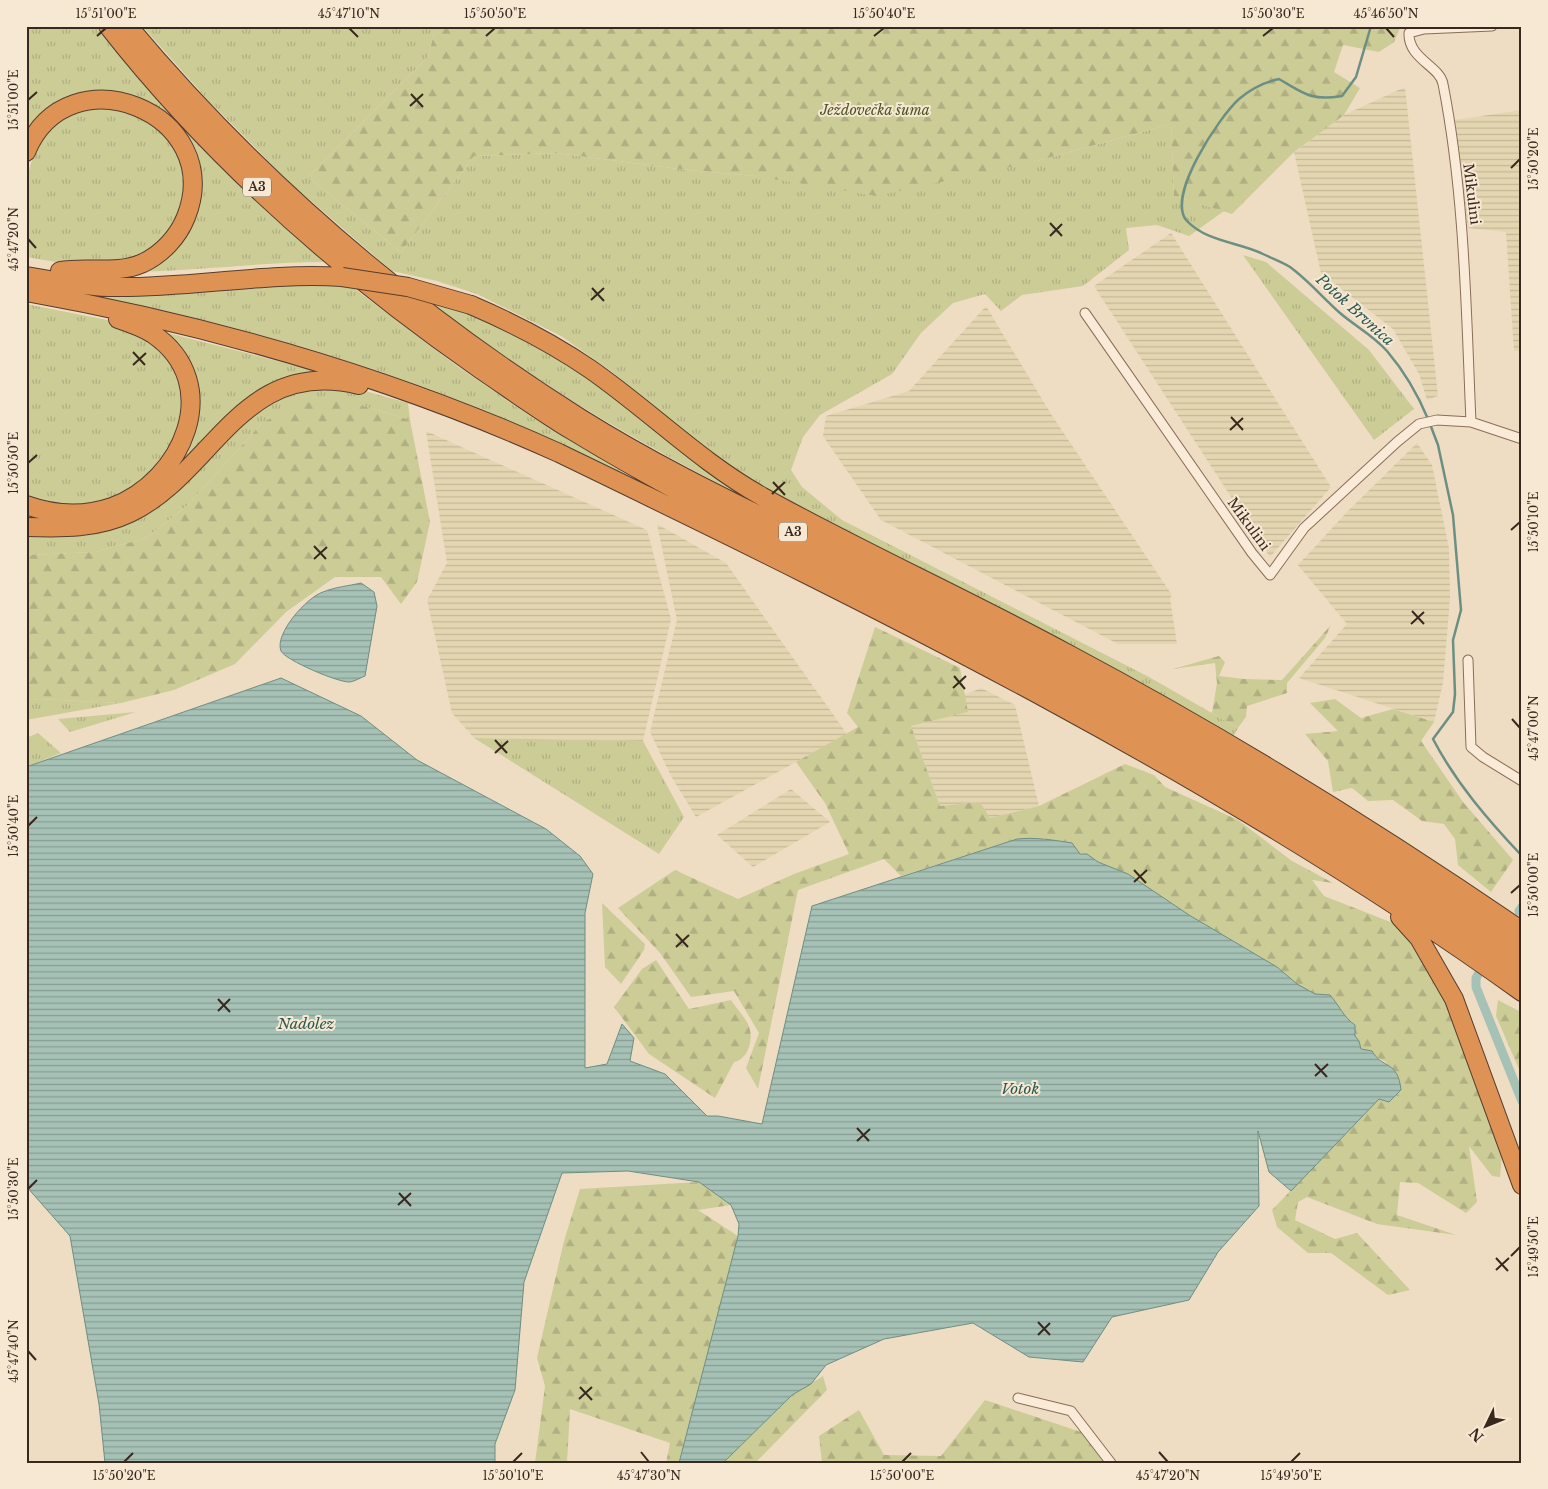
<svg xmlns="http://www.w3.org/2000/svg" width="1548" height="1489" font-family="'Libre Baskerville',serif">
  <defs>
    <pattern id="farmland-rules" width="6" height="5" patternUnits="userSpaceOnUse" patternTransform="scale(1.25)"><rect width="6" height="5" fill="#e4d6b1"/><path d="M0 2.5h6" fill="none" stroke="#c4b898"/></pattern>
    <pattern id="grass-tufts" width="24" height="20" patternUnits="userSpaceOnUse" patternTransform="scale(1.25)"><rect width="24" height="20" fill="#cccc97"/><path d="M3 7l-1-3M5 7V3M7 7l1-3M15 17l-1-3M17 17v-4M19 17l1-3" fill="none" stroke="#b0af82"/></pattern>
    <pattern id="forest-firs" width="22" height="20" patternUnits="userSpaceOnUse" patternTransform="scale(1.25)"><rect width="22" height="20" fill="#cccc97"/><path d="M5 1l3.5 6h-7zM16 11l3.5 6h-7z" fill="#b0af82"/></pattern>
    <pattern id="water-rules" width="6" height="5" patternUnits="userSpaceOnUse" patternTransform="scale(1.25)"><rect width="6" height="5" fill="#a6c1b6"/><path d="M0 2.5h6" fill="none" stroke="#889d93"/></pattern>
  </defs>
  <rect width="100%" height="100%" fill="#eeddc3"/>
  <path fill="url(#farmland-rules)" d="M1405 87 1438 396 1427 400 1419 374 1393 329 1321 273 1294 152 1344 115Z
    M1522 110V351H1514L1506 232 1468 228 1455 120Z
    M1171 233 1331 487 1270 557 1094 286Z
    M986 306 1051 414 1172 595 1170 598 1177 644H1118L881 520 823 436 826 416 909 391Z
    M426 431 647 530 671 619 643 741 474 738 452 713 427 600 447 563Z
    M1417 443 1432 465 1449 548 1450 599 1443 683 1434 722 1299 678 1347 624 1298 565 1346 513Z
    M657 524 726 563 847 734 696 817 671 776 650 732 677 620Z
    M981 688 1015 705 1039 806 990 818 980 802 940 806 911 726 967 712 964 695Z
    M791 789 830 822 753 867 717 835Z"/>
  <path fill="url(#grass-tufts)" d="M26 26H95C165 111 241 191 325 262 257 262 189 272 121 272L134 271 196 209 171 120 147 102 127 95 107 93 26 144Z
    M142 26H436L428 57 308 177 401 252 474 156 556 153 687 170 755 176 1033 162 1171 124 1174 196 1224 211 1189 236 1157 225 1126 228 1129 250 1083 286 1022 295 1001 311 985 294 953 303 921 333 892 374 820 415 803 437 791 470 802 487 842 520 1149 677 1238 728 1233 737 775 496 697 445 611 371 561 336 477 294 437 281 392 271 290 183 207 99Z
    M123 106 170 136 187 174 174 230 139 259 68 264 26 257C26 211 17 158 56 125 63 119 72 111 82 109 95 106 110 107 123 106Z
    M1243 255 1266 262 1369 350 1414 409 1374 440Z
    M26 284 351 286 457 366 533 418 631 477 682 504 527 429 427 389 342 361Z
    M422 297 469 312 542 347 816 534C744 497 672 460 602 419 540 382 480 340 422 297Z
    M26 304 107 320 146 338 168 356 182 383 184 419 161 464 120 497 74 507 26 498Z
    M160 331 332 375H308L187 461 154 490 195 422Z
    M304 388H354L408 403 410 420 371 408 262 423 188 505 146 538 95 552 26 555V534L91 532 257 408Z
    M38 699 121 703 26 720V701Z
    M136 712 70 732 58 719Z
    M38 733 61 753 26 767V738Z
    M474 738 643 741 684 817 659 854Z"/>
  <path fill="url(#forest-firs)" d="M436 26H1401L1394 42 1379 52 1343 45 1334 72 1360 88 1344 115 1294 152 1232 214 1174 196 1171 124 1033 162 876 196 755 176 687 170 556 153 474 156 401 252 308 177 428 57Z
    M334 401 371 408 410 420 430 522 417 582 401 604 381 577H335L286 612 235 664 174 690 121 703 38 699 26 701V555L95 552 146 538 188 505 262 423 298 403Z
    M1331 625 1325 638 1287 683V693L1247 706 1246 717 1238 728 1212 713 1217 683 1215 663 1173 669 1219 656 1225 662 1219 676 1244 679 1282 680Z
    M875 627 960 668 968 712 911 726 940 806 980 802 990 818 1039 806 1125 764 1154 775 1165 787 1238 820 1292 861 1333 883 1312 880 1324 896 1393 923 1423 958 1441 990 1502 1155 1500 1177 1492 1176 1469 1146 1477 1202 1466 1213 1418 1183 1400 1182 1397 1215 1456 1235 1377 1224 1307 1197 1298 1202 1295 1220 1335 1239 1357 1233 1410 1290 1388 1295 1331 1253H1308L1277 1227 1272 1210 1379 1099 1389 1102 1401 1091 1386 1062 1361 1049 1359 1041 1355 1036V1025C1344 1018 1339 1005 1330 995L1315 994 1297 984 1277 967 1189 915 1128 874 1098 862 1087 854C1075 855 1071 844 1060 841 1045 838 1031 837 1017 839L901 876 884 859 798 890 758 1089 746 1068 759 1033 734 991 691 997 660 953 618 908 675 870 738 899 794 874 849 854 825 803 796 762 858 727 847 713Z
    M1335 699 1361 718 1393 709 1434 722 1421 741 1463 802 1513 860 1491 892 1458 865 1455 839 1444 824 1422 821 1393 800 1368 801 1352 788 1333 792 1328 761 1305 734 1338 731 1310 703Z
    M602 903 645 944 644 950 621 984 605 967Z
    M656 960 689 1009 731 1000C736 1008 748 1020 750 1030 753 1042 747 1060 734 1062L715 1098 649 1054 614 1007 642 969Z
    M1498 1000 1519 1011 1522 1018V1076L1496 1016Z
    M699 1182 731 1205 698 1210 738 1236 679 1463H666L670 1443 570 1409 567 1463H535L545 1386 537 1358 564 1241 580 1189Z
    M823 1376 827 1390 755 1463H723L792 1395Z
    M985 1400 1081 1432 1108 1463H822L819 1436 859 1410 884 1455 941 1456Z"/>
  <path fill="url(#water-rules)" stroke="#6c8f83" d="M361 583 374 592 377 606 365 676C360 678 355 681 350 682 339 683 285 660 281 651 274 634 307 597 323 592 335 587 348 586 361 583Z
    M281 678 361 716 417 760 546 829 580 856 593 874 585 913V1068L607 1064 622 1024 634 1038 630 1061 665 1074 707 1116H718L762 1124 812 906 1017 839C1036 837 1053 840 1072 843L1080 854H1087L1098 862 1128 874 1189 915 1277 967 1297 984 1315 994 1330 995C1339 1005 1344 1018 1355 1025V1036L1359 1041 1361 1049 1372 1051C1382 1069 1398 1060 1401 1090L1389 1102 1379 1099 1291 1191 1269 1172 1258 1131 1259 1206 1218 1252 1189 1300 1112 1317 1083 1362 1029 1357 973 1323 884 1339 826 1365 811 1384 792 1395 723 1463H679L738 1236 739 1224 731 1205 699 1182 628 1171 562 1173 524 1282 515 1390 495 1444V1463H105L99 1404 70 1236 26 1186V767Z"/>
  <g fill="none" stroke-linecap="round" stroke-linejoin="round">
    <path stroke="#6c8f83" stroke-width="2.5" d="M1371 26 1356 77 1342 96C1311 101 1305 94 1279 79 1265 82 1251 89 1239 99 1220 116 1165 197 1187 221 1207 242 1239 242 1263 254 1271 258 1282 262 1290 267 1308 280 1323 298 1340 313 1355 326 1374 336 1387 351 1404 371 1418 395 1428 419
      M1430 424 1438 445 1453 515 1461 610 1453 640 1455 694 1453 712 1433 739C1456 783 1488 820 1522 856"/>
    <path stroke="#a6c1b6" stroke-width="9" d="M1519 911 1522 907
      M1480 971 1476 978V987L1522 1101"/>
    <defs>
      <path id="minor" d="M1085 313 1252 553 1270 575 1304 528 1397 442 1419 424 1437 420 1471 422 1522 439
        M1471 422C1466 309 1465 196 1443 84 1440 66 1408 59 1409 33L1424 29 1492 26
        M1468 660 1471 747 1483 757 1522 781
        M1018 1398 1071 1411 1111 1463"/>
      <path id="motorway" d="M108 26C212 159 342 273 480 369 511 390 541 412 573 431 727 525 894 597 1053 682 1215 769 1371 866 1522 971
        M128 26C258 181 409 310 580 418 647 460 718 495 789 530 880 576 970 621 1060 669 1220 753 1373 849 1522 951
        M26 152C68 49 227 113 186 217 178 237 162 254 143 263 116 275 88 266 60 271
        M26 276C54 281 81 286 109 287 187 289 264 272 342 277
        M26 292C210 325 389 376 559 453 890 613 1222 777 1522 992
        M471 305C513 323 552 343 590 369 649 410 700 462 763 497 864 553 969 600 1070 655 1226 738 1376 831 1522 931
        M26 505C54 515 83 517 112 507 182 482 226 384 153 334 142 327 130 323 118 319
        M26 527C62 528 97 529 130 513 214 473 241 356 359 385
        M1400 917 1419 938 1454 999 1522 1185"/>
    </defs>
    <use href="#minor" stroke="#896e5a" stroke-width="11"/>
    <use href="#motorway" stroke="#563d2e" stroke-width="20"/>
    <use href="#minor" stroke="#f9ebd7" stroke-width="9"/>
    <use href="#motorway" stroke="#de9354" stroke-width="18"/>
    <defs>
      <path id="motorway-bridge" d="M342 277 408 287 471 305"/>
    </defs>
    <use href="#motorway-bridge" stroke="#563d2e" stroke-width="20" stroke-linecap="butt"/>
    <use href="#motorway-bridge" stroke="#de9354" stroke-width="18"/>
  </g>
  <path fill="none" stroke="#39281e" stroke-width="2" d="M349 28 358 37M1386 28 1394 37M97 36 106 28M486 36 495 28M874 36 884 28M1263 36 1273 28M411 94 423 107M28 100 37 92M410 106 423 94M1511 168 1520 159M1050 223 1062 236M1050 236 1062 224M28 239 36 248M592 288 604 301M591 300 604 288M133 352 145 365M133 365 146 353M1231 417 1243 430M1230 430 1243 418M28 463 37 455M773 482 785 495M772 494 785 482M1511 530 1520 522M314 546 326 559M314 559 327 547M1412 611 1424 624M1411 624 1424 612M954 676 965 689M953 688 966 676M1512 719 1520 728M495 740 507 753M495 753 508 741M28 826 37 817M1134 870 1146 883M1134 882 1147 870M1511 893 1520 885M676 934 688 947M676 947 689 935M218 999 230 1012M218 1011 230 999M1315 1064 1327 1077M1315 1076 1328 1064M857 1128 869 1141M857 1141 870 1129M28 1189 37 1180M399 1193 411 1206M398 1205 411 1193M1511 1256 1520 1247M1496 1258 1508 1271M1496 1270 1509 1258M1038 1322 1050 1335M1038 1335 1050 1323M28 1351 36 1360M580 1387 592 1400M579 1399 592 1387M641 1452 649 1462M1159 1452 1168 1462M124 1462 133 1453M513 1462 522 1453M902 1462 911 1453M1291 1462 1300 1453"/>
  <g text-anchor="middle" stroke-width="4" stroke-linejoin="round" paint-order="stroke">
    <g fill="#f6e8d3" stroke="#726254" stroke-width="1">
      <rect x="243" y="177.5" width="28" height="19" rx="4"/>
      <rect x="779" y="522.5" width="28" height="19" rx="4"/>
    </g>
    <g font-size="12" font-weight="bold" fill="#39281e">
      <text x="257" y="191">A3</text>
      <text x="793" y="536">A3</text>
    </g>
    <g font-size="14" font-style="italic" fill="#4e5525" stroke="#f6e8d3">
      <text x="875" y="115">Ježdovečka šuma</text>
    </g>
    <g font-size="14" fill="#39281e" stroke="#f6e8d3">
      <text transform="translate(1472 194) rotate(83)" y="5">Mikulini</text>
      <text transform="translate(1249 524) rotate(54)" y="5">Mikulini</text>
    </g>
    <g font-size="15" font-style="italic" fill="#2d5851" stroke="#f6e8d3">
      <text transform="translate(1355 310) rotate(42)" y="5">Potok Brvnica</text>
      <text x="306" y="1029">Nadolez</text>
      <text x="1020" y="1094">Votok</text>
    </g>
  </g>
  <rect width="1548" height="1489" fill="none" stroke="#f6e8d3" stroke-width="55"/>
  <g transform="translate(1486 1426) rotate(227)" stroke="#f6e8d3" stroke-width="4" paint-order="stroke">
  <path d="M0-4L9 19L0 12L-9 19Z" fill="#39281e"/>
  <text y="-8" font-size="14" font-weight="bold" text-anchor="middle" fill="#39281e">N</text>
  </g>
  <rect x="28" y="28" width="1492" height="1434" fill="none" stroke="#39281e" stroke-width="2"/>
  <g font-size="12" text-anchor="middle" fill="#39281e">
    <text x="106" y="18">15°51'00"E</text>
    <text x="349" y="18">45°47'10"N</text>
    <text x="495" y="18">15°50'50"E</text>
    <text x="884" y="18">15°50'40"E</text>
    <text x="1273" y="18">15°50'30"E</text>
    <text x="1386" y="18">45°46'50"N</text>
    <text transform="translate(14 100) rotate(-90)" y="4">15°51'00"E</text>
    <text transform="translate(1534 159) rotate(-90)" y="4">15°50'20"E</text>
    <text transform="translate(14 239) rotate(-90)" y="4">45°47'20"N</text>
    <text transform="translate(14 463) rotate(-90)" y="4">15°50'50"E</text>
    <text transform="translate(1534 522) rotate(-90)" y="4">15°50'10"E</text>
    <text transform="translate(1534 728) rotate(-90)" y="4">45°47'00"N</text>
    <text transform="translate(14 826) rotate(-90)" y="4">15°50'40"E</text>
    <text transform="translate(1534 885) rotate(-90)" y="4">15°50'00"E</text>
    <text transform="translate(14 1189) rotate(-90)" y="4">15°50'30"E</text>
    <text transform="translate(1534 1247) rotate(-90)" y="4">15°49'50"E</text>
    <text transform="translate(14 1351) rotate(-90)" y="4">45°47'40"N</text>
    <text x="124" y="1480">15°50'20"E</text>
    <text x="513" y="1480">15°50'10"E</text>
    <text x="649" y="1480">45°47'30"N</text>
    <text x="902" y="1480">15°50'00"E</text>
    <text x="1168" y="1480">45°47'20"N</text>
    <text x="1291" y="1480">15°49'50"E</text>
  </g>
</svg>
